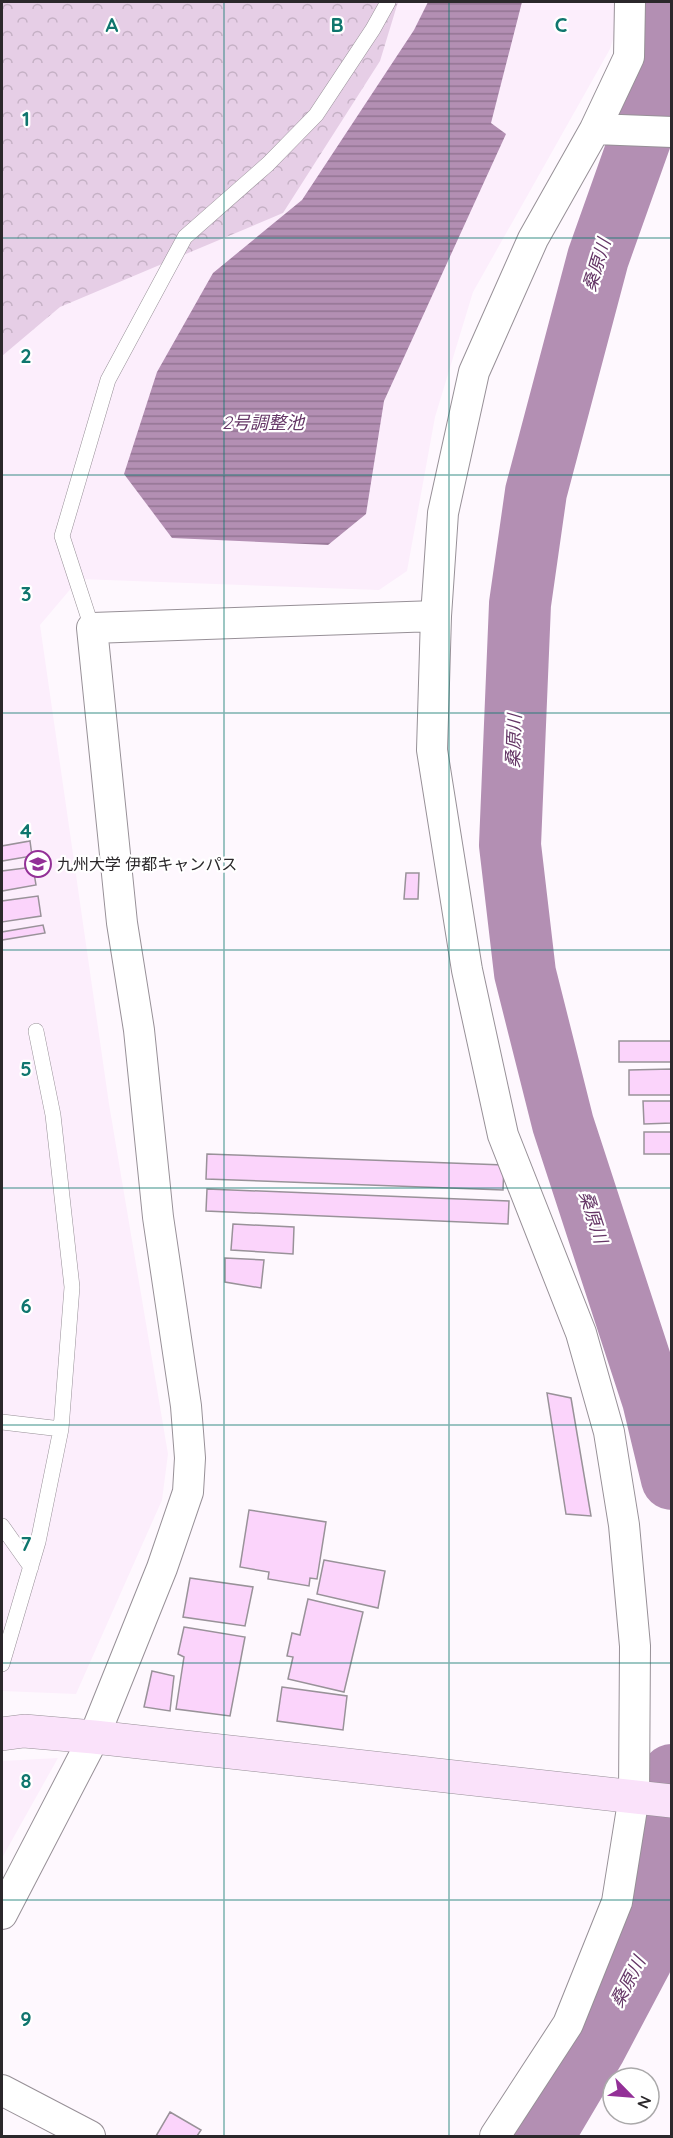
<svg xmlns="http://www.w3.org/2000/svg" width="673" height="2138" font-family="Quicksand,'Noto Sans JP',sans-serif">
  <defs>
    <pattern id="forest-crowns" width="20" height="18" patternUnits="userSpaceOnUse" patternTransform="scale(1.5)"><rect width="20" height="18" fill="#e6cee6"/><path d="M2 6a3 3 0 1 1 6 0M12 15a3 3 0 1 1 6 0" fill="none" stroke="#c5b1c5"/></pattern>
    <pattern id="water-rules" width="6" height="5" patternUnits="userSpaceOnUse" patternTransform="scale(1.5)"><rect width="6" height="5" fill="#b38fb3"/><path d="M0 2.5h6" fill="none" stroke="#927592"/></pattern>
  </defs>
  <rect width="100%" height="100%" fill="#fef8fe"/>
  <path fill="#fceefc" d="M2 2H619L616 30 610 49 473 292 435 417 407 571 379 590 79 579 40 625 109 1104 168 1454 162 1500 76 1694 2 1691Z
    M58 1758 2 1858V1761Z"/>
  <path fill="url(#forest-crowns)" d="M2 2H398L380 61 283 213 60 307 2 356Z"/>
  <path fill="url(#water-rules)" d="M428 2H522L491 123 506 134 384 401 366 514 328 545 172 538 124 474 157 372 213 273 302 200 414 30Z"/>
  <g fill="none" stroke-linecap="round" stroke-linejoin="round">
    <path stroke="#b38fb3" stroke-width="62" d="M671 2 641 137 598 258 536 492 520 604 510 845 525 973 563 1124 653 1400 672 1479
      M543 2136 595 2048 642 1959 672 1775"/>
  </g>
  <path fill="#fbd4fb" stroke="#999299" stroke-width="1.5" d="M30 841 32 856 2 861V846Z
    M33 867 36 885 2 891V871Z
    M406 873H419L418 899H404Z
    M38 896 41 916 2 922V901Z
    M43 925 45 933 2 940V932Z
    M619 1041H672V1062H619Z
    M672 1069V1095H629V1070Z
    M643 1101H672V1123L644 1124Z
    M644 1132H672V1154H644Z
    M207 1154 504 1165 503 1190 206 1179Z
    M207 1189 509 1201 508 1224 206 1211Z
    M233 1224 294 1227 293 1254 231 1250Z
    M225 1258 264 1260 261 1288 225 1282Z
    M547 1393 571 1398 591 1516 566 1514Z
    M249 1510 326 1522 317 1579 310 1578 309 1586 268 1579 269 1572 240 1567Z
    M324 1560 385 1571 378 1608 317 1594Z
    M190 1578 253 1587 245 1626 183 1617Z
    M308 1599 363 1612 344 1692 288 1679 293 1657 287 1656 292 1633 300 1635Z
    M184 1627 245 1637 230 1716 176 1709 184 1657 178 1654Z
    M152 1671 174 1676 170 1711 144 1707Z
    M282 1687 347 1696 343 1730 277 1721Z
    M170 2112 201 2130 197 2136H156Z"/>
  <g fill="none" stroke-linecap="round" stroke-linejoin="round">
    <defs>
      <path id="lane" d="M92 628 62 536 108 380 185 237 268 164 316 115 373 29 388 2
        M2 1422 61 1429
        M2 1526 31 1567
        M2 1664 38 1542 61 1429 72 1287 53 1115 36 1031"/>
      <path id="street" d="M595 129 629 57 630 2
        M2 1914 94 1737 162 1568 188 1492 190 1458 186 1406 158 1217 139 1030 122 923 92 628 436 616
        M2 2090 90 2136
        M495 2136 568 2024 617 1902 634 1796 635 1646 624 1525 609 1432 581 1333 503 1135 467 970 432 750 436 616 443 513 474 372 533 239 595 129 672 132"/>
      <path id="secondary" d="M2 1734 24 1731 94 1737 672 1801"/>
    </defs>
    <use href="#lane" stroke="#979097" stroke-width="16"/>
    <use href="#street" stroke="#979097" stroke-width="32"/>
    <use href="#secondary" stroke="#979097" stroke-width="34"/>
    <use href="#lane" stroke="#fff" stroke-width="15"/>
    <use href="#street" stroke="#fff" stroke-width="30"/>
    <use href="#secondary" stroke="#fae2fa" stroke-width="33"/>
  </g>
  <path fill="none" stroke="#0f766e" stroke-width="1.5" stroke-opacity="0.55" d="M224 2V2136M449 2V2136M2 238H672M2 475H672M2 713H672M2 950H672M2 1188H672M2 1425H672M2 1663H672M2 1900H672"/>
  <defs>
    <symbol id="university-ring" viewBox="-11 -11 22 22"><circle r="9.5" fill="#fff" stroke="#933097" stroke-width="1.5"/><path d="M0-5L7-2L0 1L-7-2ZM-4 1L0 2.5L4 1V4Q0 6-4 4Z" fill="#933097"/></symbol>
  </defs>
  <g fill-rule="evenodd">
    <use href="#university-ring" x="23" y="849" width="30" height="30"/>
  </g>
  <g text-anchor="middle" stroke-width="4.5" stroke-linejoin="round" paint-order="stroke">
    <g font-size="16" fill="#2b282b" stroke="#fff" text-anchor="start">
      <text x="57" y="870">九州大学 伊都キャンパス</text>
    </g>
    <g font-size="18" font-style="italic" fill="#653666" stroke="#fff">
      <text transform="translate(597 265) rotate(-73)" y="6">桑原川</text>
      <text x="263" y="429">2号調整池</text>
      <text transform="translate(514 741) rotate(-88)" y="6">桑原川</text>
      <text transform="translate(593 1217) rotate(72)" y="6">桑原川</text>
      <text transform="translate(628 1982) rotate(-63)" y="6">桑原川</text>
    </g>
  </g>
  <g font-size="20" text-anchor="middle" font-weight="bold" fill="#0f766e" stroke="#fff" stroke-width="4.5" stroke-linejoin="round" paint-order="stroke">
    <text x="112" y="32">A</text>
    <text x="337" y="32">B</text>
    <text x="561" y="32">C</text>
    <text x="26" y="126">1</text>
    <text x="26" y="363">2</text>
    <text x="26" y="601">3</text>
    <text x="26" y="838">4</text>
    <text x="26" y="1076">5</text>
    <text x="26" y="1313">6</text>
    <text x="26" y="1551">7</text>
    <text x="26" y="1788">8</text>
    <text x="26" y="2026">9</text>
  </g>
  <rect width="673" height="2138" fill="none" stroke="#2b282b" stroke-width="6"/>
  <g transform="translate(631 2096) rotate(115)"><circle r="28" fill="#ffffff" stroke="#aaa9aa" stroke-width="1.5"/>
  <path d="M0-4.5L10 22L0 15L-10 22Z" fill="#933097"/>
  <text y="-9" font-size="16" font-weight="bold" text-anchor="middle" fill="#2b282b">N</text>
  </g>
</svg>
